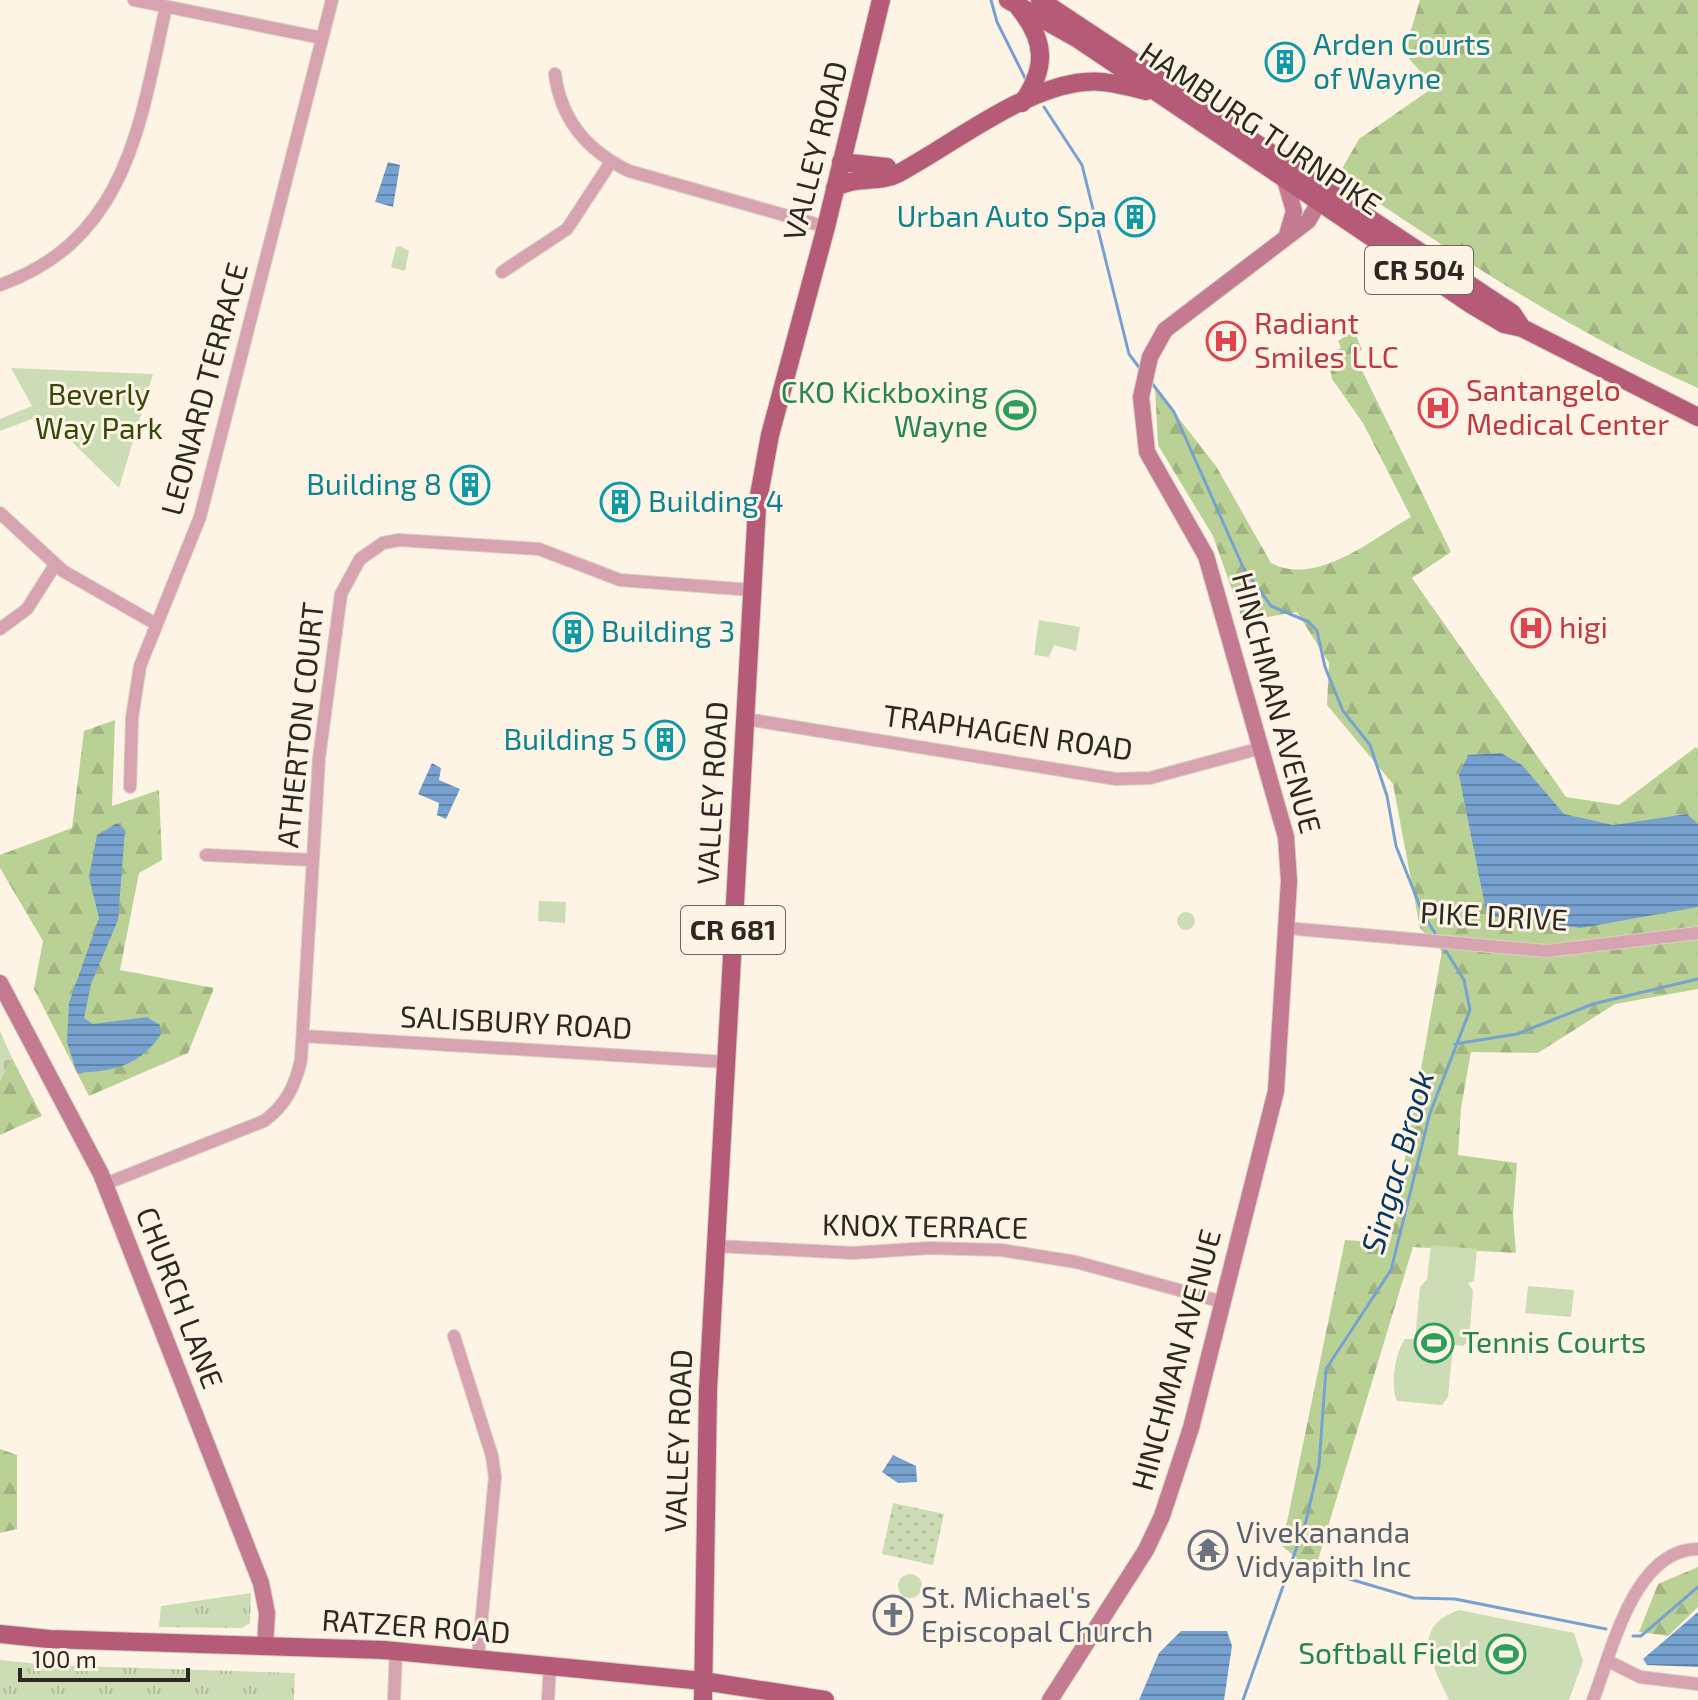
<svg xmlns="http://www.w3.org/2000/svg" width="1698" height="1700" font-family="'Exo 2',sans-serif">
  <defs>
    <pattern id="grass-tufts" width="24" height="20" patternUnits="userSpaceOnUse" patternTransform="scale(2)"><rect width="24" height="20" fill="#ccdcb5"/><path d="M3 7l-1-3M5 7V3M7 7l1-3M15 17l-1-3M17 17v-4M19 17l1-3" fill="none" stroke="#b0bd9b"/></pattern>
    <pattern id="forest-firs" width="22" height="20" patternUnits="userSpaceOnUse" patternTransform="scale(2)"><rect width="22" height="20" fill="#bad196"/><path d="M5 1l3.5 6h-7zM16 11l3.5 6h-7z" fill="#a0b381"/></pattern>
    <pattern id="cemetery-stones" width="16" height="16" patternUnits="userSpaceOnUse" patternTransform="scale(2)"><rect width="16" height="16" fill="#ccdcb5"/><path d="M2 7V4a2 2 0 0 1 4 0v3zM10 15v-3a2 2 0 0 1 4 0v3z" fill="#b0bd9b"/></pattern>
    <pattern id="garden-dots" width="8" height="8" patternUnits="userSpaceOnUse" patternTransform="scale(2)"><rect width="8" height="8" fill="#ccdcb5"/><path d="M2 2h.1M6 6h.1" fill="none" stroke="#b0bd9b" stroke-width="1.8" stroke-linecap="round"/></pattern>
    <pattern id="water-rules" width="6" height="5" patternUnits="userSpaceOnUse" patternTransform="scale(2)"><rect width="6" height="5" fill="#77a2d0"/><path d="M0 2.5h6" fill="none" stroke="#6284a8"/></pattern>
  </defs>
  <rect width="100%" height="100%" fill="#fef4e6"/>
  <path fill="url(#grass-tufts)" d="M251 1593 250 1623 242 1628 159 1627 161 1606Z
    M0 1660 48 1665 295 1673 294 1700H0Z"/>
  <path fill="url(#forest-firs)" d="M1420 0H1698V388C1570 332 1456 255 1340 177L1339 174 1359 139 1434 87 1404 53Z
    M1354 330 1362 350 1354 354 1451 552 1412 578 1566 797 1619 805 1696 747 1698 749V989L1615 1004 1538 1053 1471 1052 1461 1108 1458 1155 1517 1163 1513 1215 1516 1253 1413 1247 1317 1563 1305 1565 1282 1546 1345 1240 1390 1243 1442 951 1420 928 1393 784 1327 705 1329 663 1297 612 1243 621 1213 536 1158 445 1155 388 1216 466 1271 563C1317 587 1372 539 1411 517L1363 423 1332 379 1327 354 1341 348 1338 341Z
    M115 720 112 806 159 790 162 860 139 873 120 970 214 988 188 1053 89 1096 34 989 43 941 0 868V855L72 828 84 731Z
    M12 1058 42 1116 0 1135V1080Z
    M0 1449 17 1455V1529L0 1533Z
    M1698 1567V1607L1668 1636 1639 1632 1658 1584Z"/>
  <path fill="url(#cemetery-stones)" d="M0 1031 12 1058 0 1080Z"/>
  <path fill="#ccdcb5" d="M400 246 409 251 405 271 391 267 396 247Z
    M11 368 153 374 119 488 66 436 37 417 0 431V419L32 406Z
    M1039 620 1080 627 1076 651 1054 645 1049 657 1034 655Z
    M539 901 566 902 565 923 538 921Z
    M1177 921a9 9 0 1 1 18 0a9 9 0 1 1-18 0Z
    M1431 1245 1477 1249 1474 1281 1468 1283 1473 1291 1469 1341 1463 1346 1453 1345 1448 1397 1442 1405 1397 1401C1390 1385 1395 1353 1405 1339H1415L1420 1287 1427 1279Z
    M1528 1286 1574 1290 1571 1317 1525 1313Z
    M898 1586a12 12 0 1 1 24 0a12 12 0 1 1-24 0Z
    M1459 1610 1574 1633 1583 1661 1569 1700H1449C1433 1665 1408 1628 1459 1610Z"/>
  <path fill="url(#garden-dots)" d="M893 1503 944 1514 933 1565 882 1554Z"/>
  <path fill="url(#water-rules)" d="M388 162 400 165 393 207 375 202Z
    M1501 753 1522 765 1564 814 1613 825 1687 814 1698 824V907L1581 928 1487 916 1459 775 1468 755Z
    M432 763 441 768 439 780 460 789 446 819 437 815 439 803 418 794Z
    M117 823 125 830 118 920 91 984 84 1018 93 1024 147 1017 160 1025 161 1034C140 1066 114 1071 77 1073L67 1042 69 1003 99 918 89 877 97 835Z
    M893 1455 916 1466 917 1482 898 1483 882 1472Z
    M1698 1612V1667L1647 1665 1643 1659Z
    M1181 1631H1227L1232 1646 1224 1700H1139L1159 1653Z"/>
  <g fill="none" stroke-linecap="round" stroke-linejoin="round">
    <path stroke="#77a2d0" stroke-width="3" d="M991 0 997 22 1026 80
      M1044 107 1082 165 1129 354 1141 370
      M1151 382 1174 412 1243 567 1271 606 1309 622 1317 631 1325 667 1343 711 1370 745 1387 796 1396 846 1423 914 1435 933
      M1455 1044 1517 1034 1593 1004 1698 979
      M1292 1562 1414 1598 1455 1599 1606 1629
      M1633 1636H1641L1698 1587
      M1243 1700 1306 1521 1319 1465 1326 1369 1391 1270 1430 1113 1470 1010 1464 980 1446 951"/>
    <defs>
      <path id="street" d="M134 0 322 38
        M555 74C561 121 588 151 629 171L826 227
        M502 272 567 229 611 162
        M0 285C128 239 140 123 166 7
        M0 513 63 571 156 624
        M0 629 27 609 55 565
        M746 719 1116 779 1150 778 1261 748
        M130 787 132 718 140 666 200 517 332 0
        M206 855 313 860
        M1286 928 1547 951 1698 933
        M303 1036 726 1062
        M105 1184 264 1121C286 1105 295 1086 301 1060L319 758 341 594 360 559 383 543 399 540 539 549 620 580 752 590
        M716 1246 853 1253 929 1248 1001 1250 1076 1262 1223 1302
        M454 1336 492 1456 495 1477 478 1658
        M1608 1661 1640 1677 1698 1684
        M394 1700 396 1651
        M548 1700 550 1665
        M1593 1700C1612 1651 1634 1549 1698 1549"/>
      <path id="secondary" d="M1285 180 1294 211 1287 235
        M0 983 101 1174 261 1583 267 1613 265 1646
        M1050 1700 1146 1550 1162 1516 1191 1428 1276 1091 1289 881 1286 837 1206 556 1147 452 1141 397 1150 357 1165 330 1308 221 1324 194"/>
      <path id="primary" d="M1008 0 1078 39 1472 305 1504 324 1522 328
        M1040 0 1512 313 1522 328 1698 417
        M1019 8C1046 41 1047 68 1022 103
        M841 162 887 167
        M835 188C856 175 879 184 899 173 953 144 1024 87 1085 82 1106 80 1126 86 1146 91
        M0 1634 49 1639 384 1650 703 1681 825 1700
        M703 1700 708 1390 757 506 770 435 826 227 881 0"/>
    </defs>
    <use href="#street" stroke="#d8cfc3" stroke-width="14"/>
    <use href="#secondary" stroke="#d8cfc3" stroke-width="18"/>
    <use href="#primary" stroke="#d8cfc3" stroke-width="20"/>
    <use href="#street" stroke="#d7a3b1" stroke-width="12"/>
    <use href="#secondary" stroke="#c47a90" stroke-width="16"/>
    <use href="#primary" stroke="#b55b78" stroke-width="18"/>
  </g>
  <defs>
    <symbol id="building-ring" viewBox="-11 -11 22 22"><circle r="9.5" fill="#fef4e6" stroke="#0f9aa8" stroke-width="1.5"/><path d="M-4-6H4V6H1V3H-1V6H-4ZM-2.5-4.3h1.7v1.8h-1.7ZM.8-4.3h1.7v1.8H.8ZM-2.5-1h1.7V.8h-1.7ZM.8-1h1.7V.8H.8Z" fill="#0f9aa8"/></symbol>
    <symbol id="hospital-ring" viewBox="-11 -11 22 22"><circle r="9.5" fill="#fef4e6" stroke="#e0444e" stroke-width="1.5"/><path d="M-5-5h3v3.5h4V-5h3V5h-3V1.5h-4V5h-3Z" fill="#e0444e"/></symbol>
    <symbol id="stadium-ring" viewBox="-11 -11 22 22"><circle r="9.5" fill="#fef4e6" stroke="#2e9e5b" stroke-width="1.5"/><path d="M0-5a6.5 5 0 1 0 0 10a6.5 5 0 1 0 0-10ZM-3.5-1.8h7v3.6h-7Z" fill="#2e9e5b"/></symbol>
    <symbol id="temple-ring" viewBox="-11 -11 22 22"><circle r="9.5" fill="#fef4e6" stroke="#6b7280" stroke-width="1.5"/><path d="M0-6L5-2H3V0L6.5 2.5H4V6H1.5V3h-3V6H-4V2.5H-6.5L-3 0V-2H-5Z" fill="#6b7280"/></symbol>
    <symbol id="church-ring" viewBox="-11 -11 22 22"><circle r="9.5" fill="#fef4e6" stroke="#6b7280" stroke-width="1.5"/><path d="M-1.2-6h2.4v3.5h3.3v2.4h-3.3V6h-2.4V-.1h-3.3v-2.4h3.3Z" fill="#6b7280"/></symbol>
  </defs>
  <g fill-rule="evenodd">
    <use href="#building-ring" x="1263" y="40" width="44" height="44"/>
    <use href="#building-ring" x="1113" y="195" width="44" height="44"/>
    <use href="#hospital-ring" x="1204" y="319" width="44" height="44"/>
    <use href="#hospital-ring" x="1416" y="386" width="44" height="44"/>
    <use href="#stadium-ring" x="994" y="388" width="44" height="44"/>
    <use href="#building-ring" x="448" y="463" width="44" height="44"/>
    <use href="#building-ring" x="598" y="480" width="44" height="44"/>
    <use href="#hospital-ring" x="1509" y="606" width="44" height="44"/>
    <use href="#building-ring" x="551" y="610" width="44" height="44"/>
    <use href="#building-ring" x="643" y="718" width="44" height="44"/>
    <use href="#stadium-ring" x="1412" y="1321" width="44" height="44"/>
    <use href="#temple-ring" x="1186" y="1528" width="44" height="44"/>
    <use href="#church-ring" x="871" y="1593" width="44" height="44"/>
    <use href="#stadium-ring" x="1484" y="1632" width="44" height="44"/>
  </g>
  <g text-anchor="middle" stroke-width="6" stroke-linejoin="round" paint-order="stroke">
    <g fill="#fef4e6" stroke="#6c665d" stroke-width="2">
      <rect x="1365" y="246" width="108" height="48" rx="6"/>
      <rect x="681" y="906" width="104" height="48" rx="6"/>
    </g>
    <g font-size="28" font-weight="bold" fill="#2d2922">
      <text x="1419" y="280">CR 504</text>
      <text x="733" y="940">CR 681</text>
    </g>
    <g font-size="30" fill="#0d838f" stroke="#fef4e6" text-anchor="start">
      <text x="1313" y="55">Arden Courts<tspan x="1313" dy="34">of Wayne</tspan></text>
      <text x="1107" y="227" text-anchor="end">Urban Auto Spa</text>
      <text x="442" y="495" text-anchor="end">Building 8</text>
      <text x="648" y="512">Building 4</text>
      <text x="601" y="642">Building 3</text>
      <text x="637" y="750" text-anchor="end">Building 5</text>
    </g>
    <g font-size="30" fill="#2d2922" stroke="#fef4e6">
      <text transform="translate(1260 129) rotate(34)" y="10">HAMBURG TURNPIKE</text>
      <text transform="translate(816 151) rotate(-76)" y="10">VALLEY ROAD</text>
      <text transform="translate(205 389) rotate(-75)" y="10">LEONARD TERRACE</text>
      <text transform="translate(1276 703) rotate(75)" y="10">HINCHMAN AVENUE</text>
      <text transform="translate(301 725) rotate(-84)" y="10">ATHERTON COURT</text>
      <text transform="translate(1008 733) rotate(8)" y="10">TRAPHAGEN ROAD</text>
      <text transform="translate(713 793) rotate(-87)" y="10">VALLEY ROAD</text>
      <text transform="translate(1494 917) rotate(3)" y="10">PIKE DRIVE</text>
      <text transform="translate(516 1023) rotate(3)" y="10">SALISBURY ROAD</text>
      <text transform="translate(925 1227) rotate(1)" y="10">KNOX TERRACE</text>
      <text transform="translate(179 1298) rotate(69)" y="10">CHURCH LANE</text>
      <text transform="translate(1177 1360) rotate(-75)" y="10">HINCHMAN AVENUE</text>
      <text transform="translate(679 1441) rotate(-88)" y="10">VALLEY ROAD</text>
      <text transform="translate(416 1627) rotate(4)" y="10">RATZER ROAD</text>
    </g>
    <g font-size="30" fill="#be3a42" stroke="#fef4e6" text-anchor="start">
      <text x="1254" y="334">Radiant<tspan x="1254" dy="34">Smiles LLC</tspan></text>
      <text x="1466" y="401">Santangelo<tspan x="1466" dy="34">Medical Center</tspan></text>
      <text x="1559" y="638">higi</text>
    </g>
    <g font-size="30" fill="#27864d" stroke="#fef4e6" text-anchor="end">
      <text x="988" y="403">CKO Kickboxing<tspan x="988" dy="34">Wayne</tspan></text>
      <text x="1462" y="1353" text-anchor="start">Tennis Courts</text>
      <text x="1478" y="1664">Softball Field</text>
    </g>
    <g font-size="30" fill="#364908" stroke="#fef4e6">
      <text x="99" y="405">Beverly<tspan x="99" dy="34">Way Park</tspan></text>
    </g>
    <g font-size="30" fill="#5b616d" stroke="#fef4e6" text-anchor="start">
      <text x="1236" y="1543">Vivekananda<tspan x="1236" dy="34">Vidyapith Inc</tspan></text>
      <text x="921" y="1608">St. Michael's<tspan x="921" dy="34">Episcopal Church</tspan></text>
    </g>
    <g font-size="32" font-style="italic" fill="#063863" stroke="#fef4e6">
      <text transform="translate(1398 1162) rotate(-74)" y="11">Singac Brook</text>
    </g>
  </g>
  <path d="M20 1668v12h168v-12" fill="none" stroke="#2d2922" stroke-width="4"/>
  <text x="32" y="1668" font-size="24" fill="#2d2922" stroke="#fef4e6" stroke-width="6" paint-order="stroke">100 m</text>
</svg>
